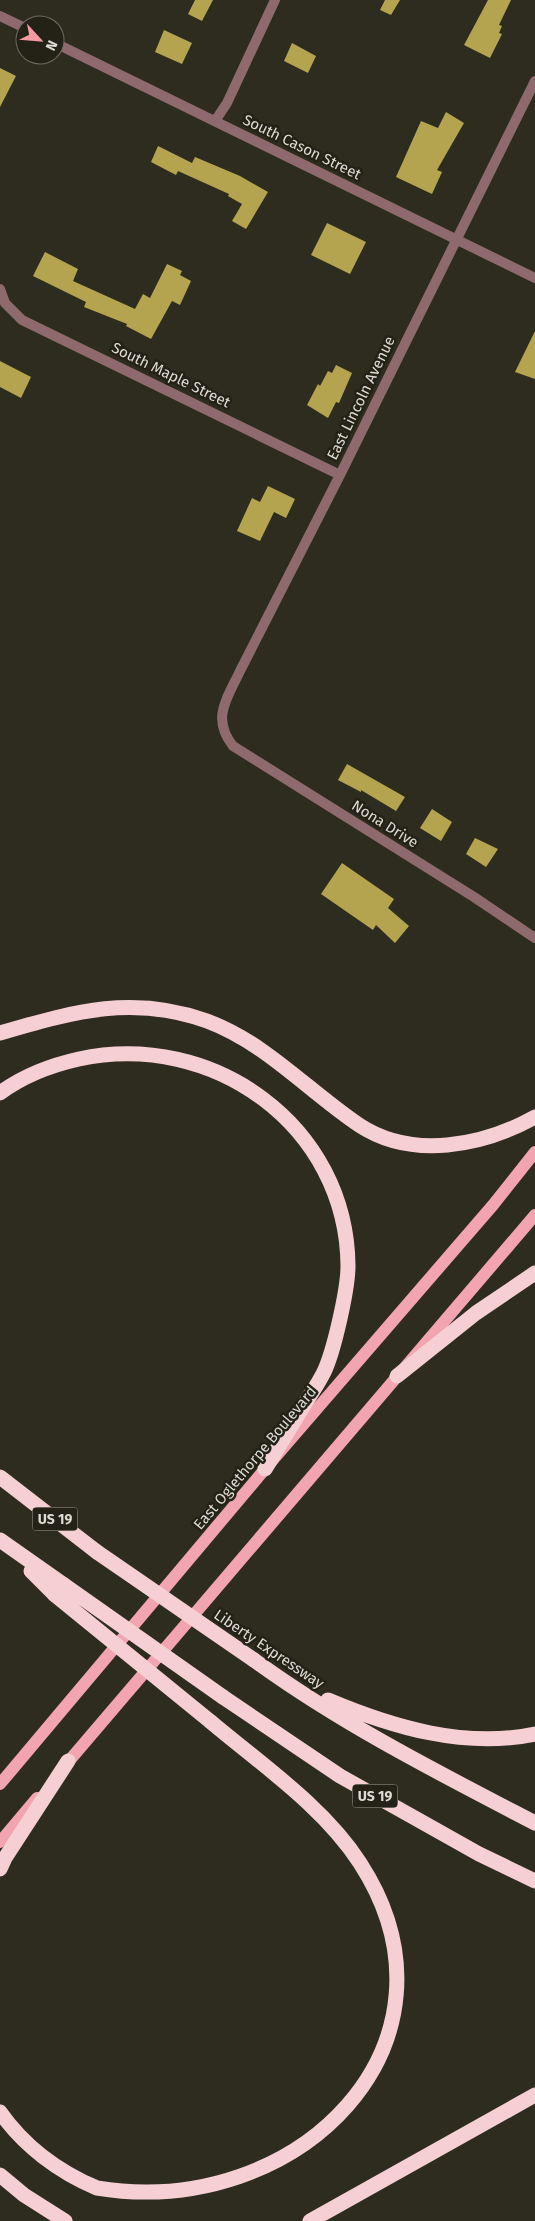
<svg xmlns="http://www.w3.org/2000/svg" width="535" height="2221" font-family="'Fira Sans',sans-serif">
  <rect width="100%" height="100%" fill="#2e2c1f"/>
  <path fill="#b4a44f" d="M195 0H213L202 21 188 14Z
    M385 0H400L391 15 380 10Z
    M488 0H511L499 25 502 26 499 33 502 34 490 58 464 45Z
    M164 30 192 43 182 64 155 52Z
    M292 43 316 56 308 73 284 61Z
    M0 68 16 76 0 107Z
    M446 112 464 123 437 170 442 172 432 194 396 177 421 121 438 128Z
    M158 146 192 163 195 157 240 176 268 192 246 229 232 221 242 204 228 196 229 194 178 171 176 175 151 162Z
    M327 223 366 242 350 274 311 255Z
    M45 252 78 269 73 281 135 309 143 294 150 298 167 264 182 271 180 275 191 281 180 305 172 301 151 339 126 326 127 324 84 307 86 302 33 276Z
    M535 331V379L515 372Z
    M0 361 31 377 21 398 0 387Z
    M336 365 352 373 339 403 336 402 328 418 307 405 318 384 320 386 328 371 332 373Z
    M268 486 295 499 286 518 274 512 260 541 237 531 252 498 260 502Z
    M347 764 405 797 396 811 361 790V792L338 780Z
    M432 809 452 822 441 841 420 828Z
    M475 838 498 849 486 867 466 854Z
    M342 863 394 899 388 908 409 926 395 943 376 925 373 930 321 894Z"/>
  <g fill="none" stroke-linecap="round" stroke-linejoin="round">
    <path stroke="#8e696e" stroke-width="10" d="M0 16 25 28
      M55 43 535 278
      M535 81 340 475 240 671C227 699 211 718 233 746L474 897 535 938
      M215 121 227 103 275 0
      M0 289 5 303 22 320 340 475"/>
    <path stroke="#f2a5b0" stroke-width="12" d="M63 1768 535 1215
      M0 1784 265 1469 493 1205 535 1152
      M0 1842 37 1798"/>
    <path stroke="#f5cfd4" stroke-width="15" d="M0 1033C73 1012 132 994 207 1021 266 1043 307 1090 359 1125 412 1160 483 1146 535 1117
      M0 1093C23 1076 52 1065 79 1059 213 1030 347 1126 348 1266 348 1289 334 1351 324 1372 318 1384 311 1394 304 1405 291 1426 278 1448 265 1469
      M397 1376 476 1313 535 1273
      M0 1477 97 1552
      M0 1540 64 1585
      M31 1571 55 1595
      M254 1660C342 1724 439 1773 535 1823
      M223 1697 340 1776 479 1854 535 1881
      M328 1700C392 1727 465 1749 535 1734
      M0 1869 5 1858 68 1761
      M0 2112C24 2146 59 2172 97 2188 299 2221 476 2042 360 1863 324 1807 262 1765 211 1722
      M0 2175 24 2195 65 2221
      M310 2221 535 2095"/>
    <path stroke="#f5cfd4" stroke-width="15" d="M97 1552 254 1660
      M64 1585 223 1697
      M55 1595 211 1722"/>
  </g>
  <g text-anchor="middle" stroke-width="5" stroke-linejoin="round" paint-order="stroke">
    <g fill="#242216" stroke="#a6a49a" stroke-width="1">
      <rect x="32.5" y="1507.5" width="45" height="23" rx="4"/>
      <rect x="352.5" y="1784.5" width="45" height="23" rx="4"/>
    </g>
    <g font-size="14" font-weight="bold" fill="#dddbd3">
      <text x="55" y="1524">US 19</text>
      <text x="375" y="1801">US 19</text>
    </g>
    <g font-size="15" fill="#dddbd3" stroke="#242216">
      <text transform="translate(302 147) rotate(26)" y="5">South Cason Street</text>
      <text transform="translate(171 375) rotate(26)" y="5">South Maple Street</text>
      <text transform="translate(361 398) rotate(-64)" y="5">East Lincoln Avenue</text>
      <text transform="translate(385 824) rotate(32)" y="5">Nona Drive</text>
      <text transform="translate(255 1458) rotate(-50)" y="5">East Oglethorpe Boulevard</text>
      <text transform="translate(269 1649) rotate(34)" y="5">Liberty Expressway</text>
    </g>
  </g>
  <g transform="translate(40 40) rotate(116)"><circle r="24" fill="#242216" stroke="#6e6c62"/>
  <path d="M0-4L9 19L0 12L-9 19Z" fill="#f49aa2"/>
  <text y="-8" font-size="14" font-weight="bold" text-anchor="middle" fill="#dddbd3">N</text>
  </g>
</svg>
